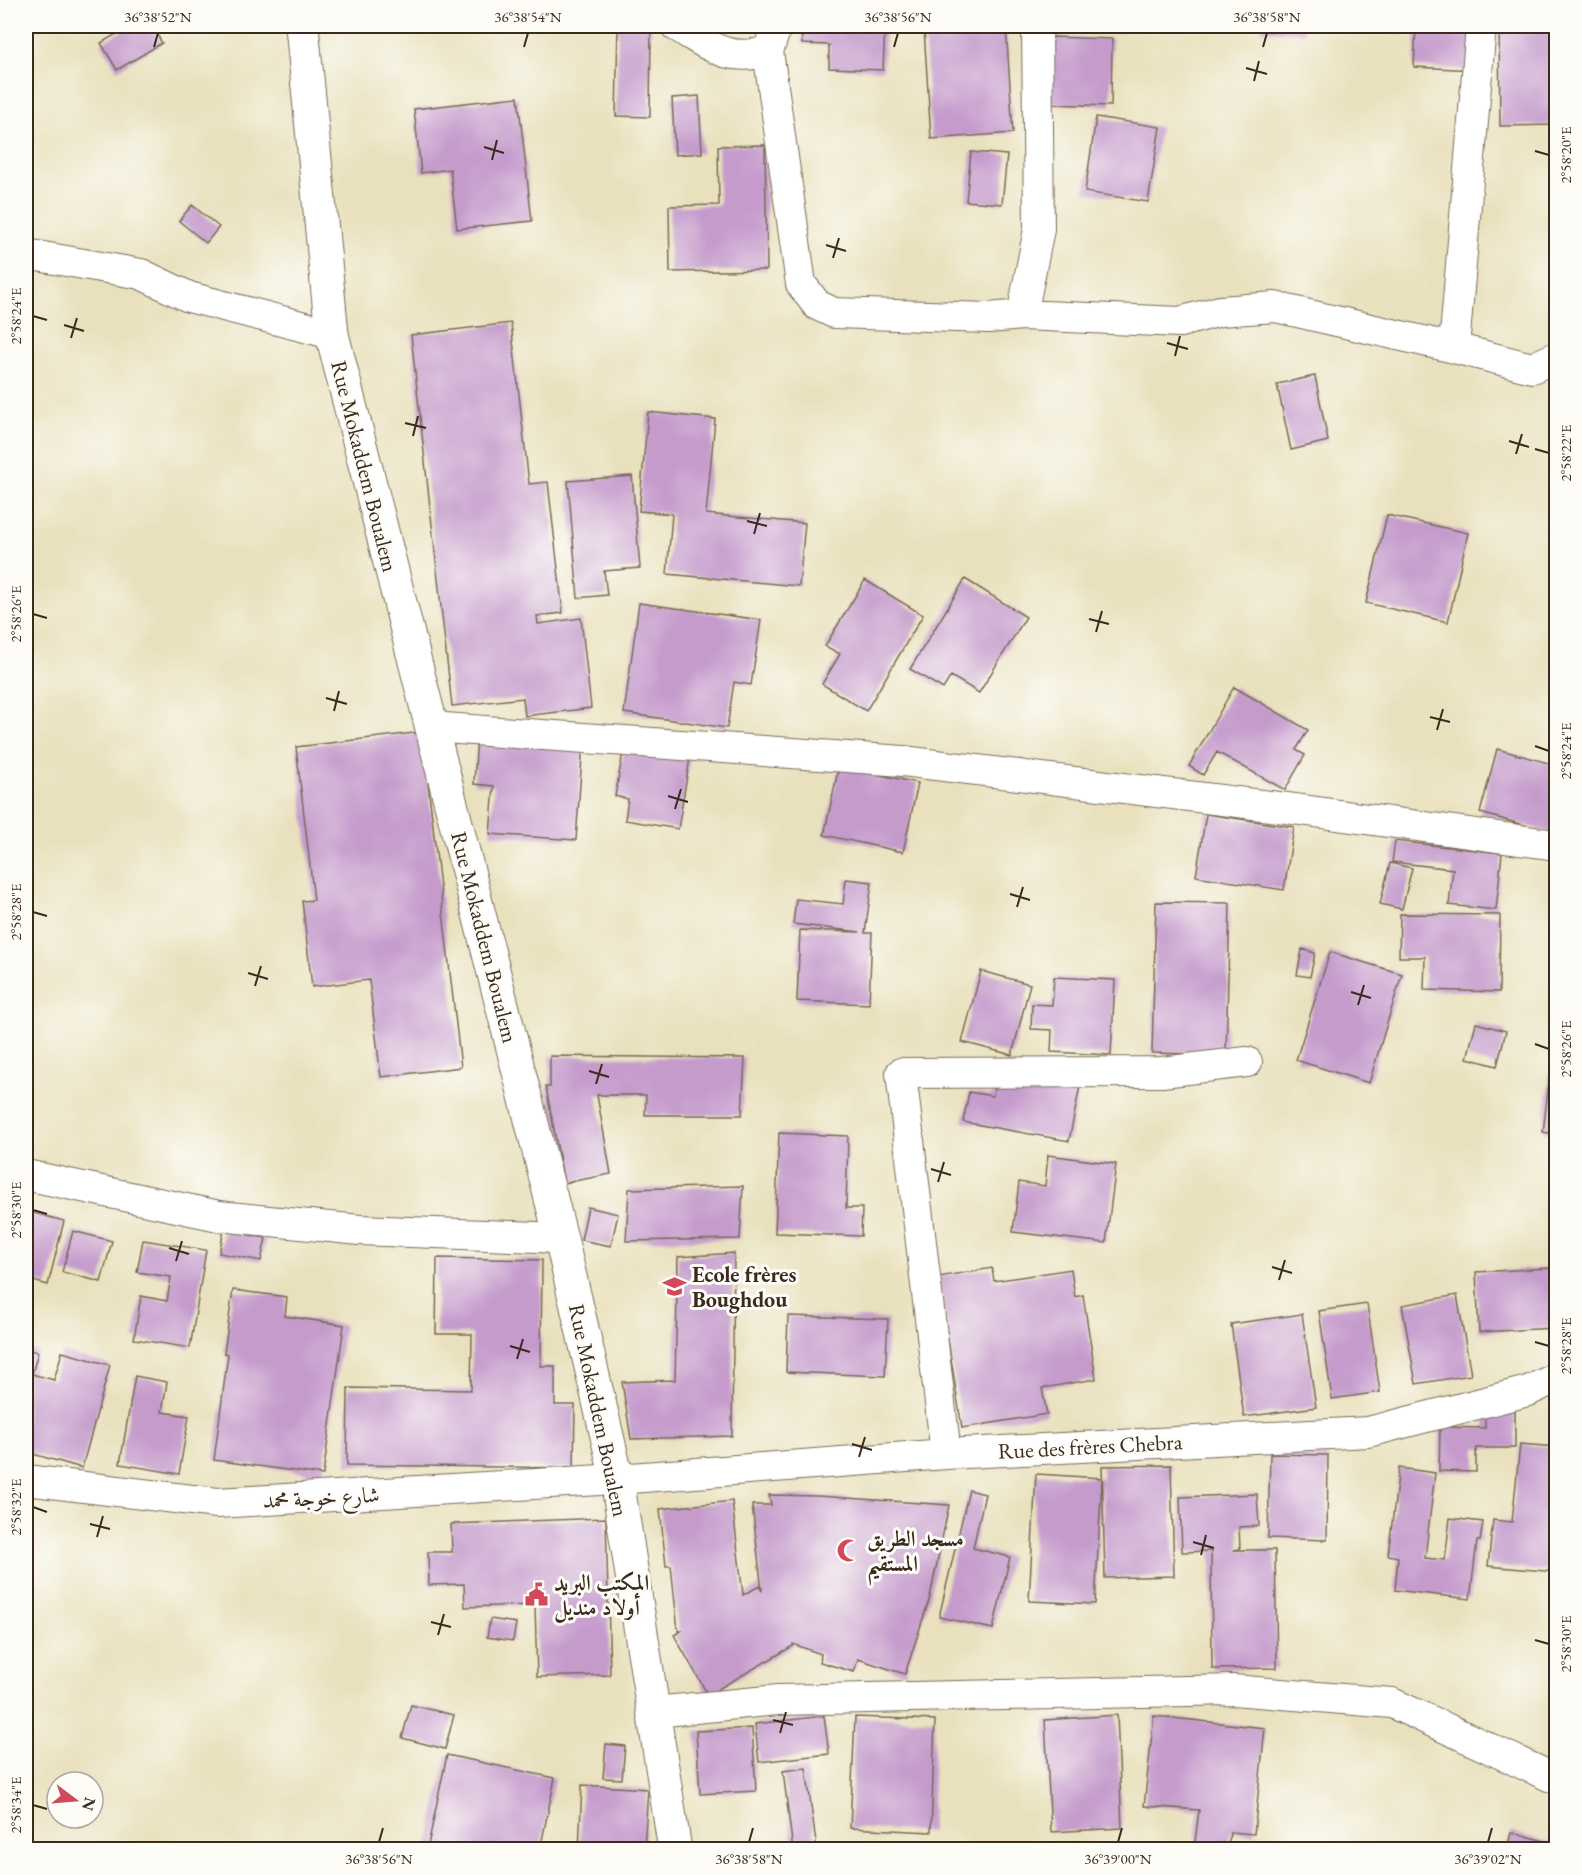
<svg xmlns="http://www.w3.org/2000/svg" width="1582" height="1875" font-family="'EB Garamond',Amiri,serif">
  <rect width="100%" height="100%" fill="#fdfcf7"/>
  <filter id="ink" filterUnits="userSpaceOnUse"><feTurbulence type="fractalNoise" baseFrequency=".0167" numOctaves="2"/><feDisplacementMap in="SourceGraphic" scale="12" xChannelSelector="R" yChannelSelector="G"/><feConvolveMatrix kernelMatrix="1 2 1 2 8 2 1 2 1" color-interpolation-filters="sRGB"/></filter>
  <filter id="wash" filterUnits="userSpaceOnUse"><feTurbulence type="fractalNoise" baseFrequency=".008" numOctaves="4" result="noise"/><feDisplacementMap in="SourceGraphic" scale="24" xChannelSelector="R" yChannelSelector="G"/><feGaussianBlur stdDeviation="1.35" result="paint"/><feColorMatrix in="noise" values="0 0 0 0 0 0 0 0 0 0 0 0 0 0 0 0 0 1.4 0 .05"/><feComposite in="paint" operator="in"/></filter>
  <g filter="url(#wash)">
    <rect width="100%" height="100%" fill="#e9e1be"/>
    <g id="blocks">
      <path fill="#c59bcc" d="M130 26H152L162 43 117 70 101 43Z
        M618 26H651L650 117 616 116Z
        M802 26H885L883 70 829 68V45L802 44Z
        M971 26H1006L1013 133 931 139 924 29Z
        M1262 26H1305L1304 33 1261 30Z
        M1311 26H1359V27L1311 29Z
        M1416 26H1477L1475 70 1414 67Z
        M1499 26H1556V125L1500 126Z
        M1050 37 1112 39 1111 106 1049 104Z
        M699 96 702 153 675 155 672 98Z
        M518 97 532 221 457 229 450 169 421 173 414 109Z
        M1096 117 1160 127 1148 202 1085 192Z
        M765 145 767 270 670 272 669 206 719 205 718 146Z
        M971 152 1007 155 1002 204 966 201Z
        M192 205 219 227 206 243 179 221Z
        M511 323 529 484 548 482 563 613 537 616 538 624 581 618 591 708 525 716 523 698 452 706 411 335Z
        M1315 376 1328 441 1291 450 1277 384Z
        M648 412 715 419 706 514 805 523 799 586 667 574 672 514 639 511Z
        M632 476 640 568 604 571 607 595 578 598 568 481Z
        M1387 515 1468 533 1448 622 1366 603Z
        M965 579 1026 617 979 693 951 676 943 689 910 669Z
        M865 580 923 615 866 711 822 684 840 654 825 646Z
        M639 603 761 620 751 685 734 682 727 728 624 713Z
        M1234 687 1308 730 1296 750 1305 755 1285 790 1217 752 1203 775 1189 766Z
        M422 732 461 1067 381 1077 369 980 312 987 302 901 314 900 296 747Z
        M477 735 583 743 576 840 490 834 494 786 474 784Z
        M624 747 690 758 678 829 625 820 628 799 615 796Z
        M1497 749 1556 765V834L1480 813Z
        M839 766 918 783 903 852 824 835Z
        M1206 814 1294 827 1284 890 1196 876Z
        M1395 841 1502 853 1496 910 1449 905 1453 869 1392 862Z
        M1390 863 1412 868 1402 909 1380 904Z
        M846 879 872 882 865 933H872L869 1004 797 1001 800 930 860 932 793 924 796 899 843 904Z
        M1156 902 1230 903 1226 1055 1152 1053Z
        M1400 914 1500 915 1499 992 1424 990 1425 957H1399Z
        M1302 949 1315 953 1310 977 1297 975Z
        M1330 952 1402 974 1369 1083 1296 1060Z
        M981 971 1030 984 1012 1055 962 1042Z
        M1054 977 1115 980 1111 1055 1051 1052 1052 1030 1031 1029 1032 1004 1052 1005Z
        M1476 1023 1506 1031 1497 1066 1467 1058Z
        M550 1056 745 1058 742 1115H645L646 1095H597L611 1174 564 1183 546 1087H550Z
        M1550 1074 1556 1075V1134L1543 1132Z
        M997 1083 1080 1086 1069 1141 963 1122 969 1092 992 1096Z
        M779 1133 848 1136 846 1208H862L861 1236 775 1233Z
        M1048 1155 1116 1164 1106 1243 1013 1232 1019 1182 1045 1186Z
        M743 1186 740 1239 626 1241 629 1189Z
        M588 1207 618 1214 611 1246 581 1240Z
        M26 1211 64 1221 48 1285 26 1279Z
        M224 1230 266 1238 261 1261 219 1253Z
        M73 1231 112 1241 101 1282 62 1272Z
        M143 1240 206 1250 190 1348 134 1339 141 1296 167 1301 171 1277 137 1272Z
        M734 1253 732 1436 631 1439 622 1382 675 1380 678 1257Z
        M437 1258 542 1260 541 1366H555V1405H575L574 1468 347 1465 348 1388 471 1390 472 1334H436Z
        M992 1268 994 1281 1071 1269 1075 1297 1083 1295 1096 1379 1042 1388 1047 1414 962 1428 938 1277Z
        M1553 1268 1556 1328 1479 1332 1476 1272Z
        M233 1290 287 1297 285 1316 344 1325 323 1475 214 1460 228 1354 224 1353Z
        M1457 1295 1471 1375 1416 1384 1402 1305Z
        M1367 1304 1380 1392 1332 1399 1319 1311Z
        M1302 1314 1316 1407 1244 1417 1231 1324Z
        M788 1316 888 1319 885 1376 786 1372Z
        M26 1349 38 1352 32 1374 54 1380 62 1352 110 1365 82 1468 26 1452Z
        M135 1376 167 1382 162 1412 189 1416 179 1474 120 1464Z
        M1485 1407H1515V1448H1476V1472L1439 1471 1440 1427 1485 1428Z
        M1520 1444 1556 1447V1572L1488 1566 1493 1520 1512 1522Z
        M1270 1454 1328 1455 1327 1540 1268 1538Z
        M1171 1465 1174 1576 1105 1578 1102 1466Z
        M1399 1468 1435 1473 1425 1558 1445 1560 1450 1518 1483 1522 1480 1541H1477L1470 1599 1395 1590 1398 1557 1388 1555Z
        M1036 1474 1102 1478 1095 1604 1029 1601Z
        M969 1490 985 1494 973 1548 1010 1557 993 1629 939 1617Z
        M1257 1494 1259 1526 1239 1527 1240 1549 1233 1550H1275L1277 1668 1212 1669 1211 1551 1182 1552 1180 1497Z
        M769 1495 818 1496 949 1505 930 1597 905 1674 858 1659 854 1672 820 1662 821 1654 793 1644V1646L708 1695 674 1635 681 1631H678L671 1566H666L660 1509 732 1501 743 1595 759 1586 762 1591 752 1505H771Z
        M606 1518 610 1675 537 1677 535 1605 465 1607 464 1584 429 1585 428 1552H452L451 1524Z
        M490 1619 516 1623 513 1641 487 1637Z
        M411 1705 454 1715 445 1749 402 1738Z
        M1117 1715 1122 1828 1051 1832 1045 1720Z
        M824 1716 829 1754 759 1762 755 1724Z
        M1154 1716 1265 1728 1254 1834 1230 1832 1228 1850H1194L1199 1810 1144 1806Z
        M855 1717 935 1720 931 1832 850 1828Z
        M752 1728 756 1791 700 1794 696 1731Z
        M606 1744 625 1746 622 1779 603 1778Z
        M447 1755 555 1778 540 1850H427Z
        M806 1768 817 1850H793L783 1771Z
        M582 1785 648 1789 644 1850H579Z
        M1511 1832 1556 1844V1850H1507Z"/>
    </g>
  </g>
  <g filter="url(#ink)">
    <use href="#blocks" fill-opacity="0" stroke="#786a56" stroke-width="1.5"/>
    <g fill="none" stroke-linecap="round" stroke-linejoin="round">
      <defs>
        <path id="street" d="M676 26C709 45 727 63 768 51L775 31 774 26
          M768 51 801 284 817 305 834 313 989 318 1022 315 1039 229 1037 26
          M26 254 141 274 189 297 332 334
          M1022 315 1180 322 1220 311 1275 307 1454 348 1532 368 1556 357
          M1454 348 1481 26
          M431 727 903 761 1287 808 1556 845
          M26 1175 219 1216 360 1230 561 1238
          M946 1454 901 1073 1162 1072 1247 1062
          M26 1480 217 1503 617 1479 946 1454 1368 1432 1528 1391 1556 1378
          M654 1712 778 1700 1233 1690 1392 1703 1551 1777"/>
        <path id="secondary" d="M302 26 332 334 561 1238 617 1479 675 1850"/>
      </defs>
      <use href="#street" stroke="#786a56" stroke-width="32"/>
      <use href="#secondary" stroke="#786a56" stroke-width="35"/>
      <use href="#street" stroke="#fff" stroke-width="30"/>
      <use href="#secondary" stroke="#fff" stroke-width="33"/>
    </g>
  </g>
  <path fill="none" stroke="#3b2a1e" stroke-width="2" d="M154 47 158 33M524 47 528 33M894 47 898 33M1263 47 1267 33M1246 68 1267 74M1254 81 1259 61M484 147 504 153M1535 151 1549 155M492 160 497 140M826 245 846 251M833 258 839 238M33 316 47 320M64 325 84 331M71 338 77 318M1167 343 1188 349M1175 356 1180 336M405 423 426 428M413 436 418 416M1509 441 1529 447M1535 449 1549 453M1516 454 1522 434M747 521 767 526M754 534 760 513M33 614 47 618M1089 619 1109 624M1096 632 1102 611M326 698 347 704M334 711 339 691M1430 717 1450 722M1437 730 1443 709M1535 746 1549 751M668 796 688 802M675 809 681 789M1010 894 1030 900M1017 907 1023 887M33 912 47 916M248 973 268 979M255 986 261 966M1351 992 1371 998M1358 1005 1364 985M1535 1044 1549 1049M589 1071 609 1077M596 1084 602 1064M931 1169 951 1175M938 1182 944 1162M33 1210 47 1214M169 1248 189 1254M176 1261 182 1241M1272 1267 1292 1273M1279 1280 1285 1260M1535 1342 1549 1346M510 1346 530 1352M517 1359 523 1339M852 1444 872 1450M859 1457 865 1437M33 1507 47 1512M90 1524 110 1529M97 1537 103 1516M1193 1542 1214 1548M1201 1555 1206 1535M431 1622 451 1627M438 1635 444 1614M1535 1640 1549 1644M773 1720 793 1725M780 1733 786 1712M33 1805 47 1809M379 1842 383 1828M749 1842 753 1828M1118 1842 1122 1828M1488 1842 1492 1828"/>
  <defs>
    <symbol id="school-bare" viewBox="-9 -9 18 18"><path d="M0-5L7-2L0 1L-7-2ZM-4 1L0 2.5L4 1V4Q0 6-4 4Z" fill="#d1495b" stroke="#fdfcf7" stroke-width="2.5" paint-order="stroke"/></symbol>
    <symbol id="mosque-bare" viewBox="-9 -9 18 18"><path d="M3.5-4.9A6 6 0 1 0 3.5 4.9A5 5 0 1 1 3.5-4.9Z" fill="#d1495b" stroke="#fdfcf7" stroke-width="2.5" paint-order="stroke"/></symbol>
    <symbol id="civic-bare" viewBox="-9 -9 18 18"><path d="M-.6-6.5H3V-4.5H.6V-3L4-1V1h2V6H-6V1h2V-1L-.6-3ZM-1.2 2.5V6h2.4V2.5Z" fill="#d1495b" stroke="#fdfcf7" stroke-width="2.5" paint-order="stroke"/></symbol>
  </defs>
  <g fill-rule="evenodd">
    <use href="#school-bare" x="658" y="1270" width="33" height="33"/>
    <use href="#mosque-bare" x="832" y="1534" width="33" height="33"/>
    <use href="#civic-bare" x="520" y="1578" width="33" height="33"/>
  </g>
  <g text-anchor="middle" stroke-width="6" stroke-linejoin="round" paint-order="stroke">
    <g font-size="22" fill="#3b2a1e" stroke="#fdfcf7">
      <text transform="translate(365 466) rotate(76)" y="8">Rue Mokaddem Boualem</text>
      <text transform="translate(485 937) rotate(76)" y="8">Rue Mokaddem Boualem</text>
      <text transform="translate(599 1410) rotate(78)" y="8">Rue Mokaddem Boualem</text>
      <text transform="translate(1090 1446) rotate(-3)" y="8">Rue des frères Chebra</text>
      <text transform="translate(321 1497) rotate(-3)" y="8">شارع خوجة محمد</text>
    </g>
    <g font-size="22" font-weight="bold" fill="#3b2a1e" stroke="#fdfcf7" text-anchor="start">
      <text x="692" y="1282">Ecole frères<tspan x="692" dy="25">Boughdou</tspan></text>
      <text x="867" y="1546">مسجد الطريق<tspan x="867" dy="25">المستقيم</tspan></text>
      <text x="554" y="1590">المكتب البريد<tspan x="554" dy="25">أولاد منديل</tspan></text>
    </g>
  </g>
  <rect width="1582" height="1875" fill="none" stroke="#fdfcf7" stroke-width="66"/>
  <g transform="translate(75 1800) rotate(106)"><circle r="28" fill="#fdfcf7" stroke="#afa8a0" stroke-width="1.5"/>
  <path d="M0-4.5L10 22L0 15L-10 22Z" fill="#d1495b"/>
  <text y="-9" font-size="16" font-weight="bold" text-anchor="middle" fill="#3b2a1e">N</text>
  </g>
  <rect x="33" y="33" width="1516" height="1809" fill="none" stroke="#3b2a1e" stroke-width="2"/>
  <g font-size="15" text-anchor="middle" fill="#3b2a1e">
    <text x="158" y="22">36°38'52"N</text>
    <text x="528" y="22">36°38'54"N</text>
    <text x="898" y="22">36°38'56"N</text>
    <text x="1267" y="22">36°38'58"N</text>
    <text transform="translate(1566 155) rotate(-90)" y="5">2°58'20"E</text>
    <text transform="translate(16 316) rotate(-90)" y="5">2°58'24"E</text>
    <text transform="translate(1566 453) rotate(-90)" y="5">2°58'22"E</text>
    <text transform="translate(16 614) rotate(-90)" y="5">2°58'26"E</text>
    <text transform="translate(1566 751) rotate(-90)" y="5">2°58'24"E</text>
    <text transform="translate(16 912) rotate(-90)" y="5">2°58'28"E</text>
    <text transform="translate(1566 1049) rotate(-90)" y="5">2°58'26"E</text>
    <text transform="translate(16 1210) rotate(-90)" y="5">2°58'30"E</text>
    <text transform="translate(1566 1346) rotate(-90)" y="5">2°58'28"E</text>
    <text transform="translate(16 1507) rotate(-90)" y="5">2°58'32"E</text>
    <text transform="translate(1566 1644) rotate(-90)" y="5">2°58'30"E</text>
    <text transform="translate(16 1805) rotate(-90)" y="5">2°58'34"E</text>
    <text x="379" y="1864">36°38'56"N</text>
    <text x="749" y="1864">36°38'58"N</text>
    <text x="1118" y="1864">36°39'00"N</text>
    <text x="1488" y="1864">36°39'02"N</text>
  </g>
</svg>
